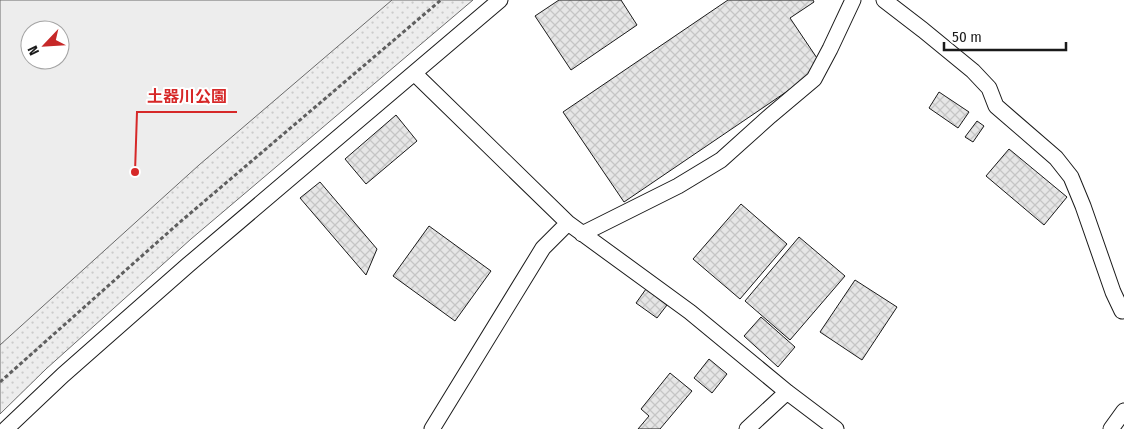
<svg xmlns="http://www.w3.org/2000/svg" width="1124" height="429" font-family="'Fira Sans Condensed','Noto Sans JP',sans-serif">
  <defs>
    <pattern id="grass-dots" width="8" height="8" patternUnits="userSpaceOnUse" patternTransform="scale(1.25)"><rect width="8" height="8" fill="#ededed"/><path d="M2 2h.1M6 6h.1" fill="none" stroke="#cbcbcb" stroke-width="1.8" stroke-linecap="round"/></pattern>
    <pattern id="building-cross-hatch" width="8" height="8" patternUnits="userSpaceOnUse" patternTransform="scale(1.25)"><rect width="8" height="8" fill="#e6e6e6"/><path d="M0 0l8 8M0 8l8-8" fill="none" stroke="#c5c5c5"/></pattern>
  </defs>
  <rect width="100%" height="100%" fill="#fff"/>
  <path fill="url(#grass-dots)" stroke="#6a6a6a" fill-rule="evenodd" d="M0 0H473L191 239 46 369 0 414ZM30 30H60V60H30Z"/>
  <path fill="#ededed" stroke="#6a6a6a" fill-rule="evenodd" d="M0 0H392L199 165 0 345ZM30 30H60V60H30Z"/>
  <path fill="url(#building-cross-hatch)" stroke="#1a1a1a" d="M559 0H621L637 25 571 70 535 16Z
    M728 0H813L814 2 790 18 823 67 624 202 563 112Z
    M939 92 969 112 958 128 929 108Z
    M396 115 417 141 366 184 345 159Z
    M977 121 984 126 973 142 965 137Z
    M1009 149 1067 197 1044 225 986 176Z
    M320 182 377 249 366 275 300 198Z
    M741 204 787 244 740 299 693 259Z
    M429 226 491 271 455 321 393 276Z
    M799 237 845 276 790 340 745 301Z
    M855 280 897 307 862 360 820 332Z
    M646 289 667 305 657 318 636 303Z
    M761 317 795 347 778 367 744 336Z
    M709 359 727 374 712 393 694 378Z
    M670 373 692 391 660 429H638L649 416 641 409Z"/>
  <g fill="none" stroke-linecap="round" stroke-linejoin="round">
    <defs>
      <path id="minor" d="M884 0 923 30 973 71 989 88 996 106 1056 158 1071 177 1083 206 1113 292 1122 311
        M414 73 568 223 690 312 787 392 836 429
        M582 234 678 186 721 160 770 116 814 79 830 49 853 0
        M6 429 63 375 188 265 500 0
        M432 429 543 248 568 223
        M747 429 787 392
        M1111 429 1124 411"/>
    </defs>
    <use href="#minor" stroke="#1a1a1a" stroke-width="17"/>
    <path stroke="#5f5f5f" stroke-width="3" stroke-dasharray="4 2.5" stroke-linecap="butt" d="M0 382 180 222 441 0"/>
    <use href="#minor" stroke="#fff" stroke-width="15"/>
  </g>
  <path fill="none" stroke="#d62828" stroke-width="2" d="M135 172L137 112H237"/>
  <circle fill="#d62828" stroke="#fff" stroke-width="2" cx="135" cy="172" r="5"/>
  <g font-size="16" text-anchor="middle" font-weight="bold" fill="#d62828" stroke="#fff" stroke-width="4" stroke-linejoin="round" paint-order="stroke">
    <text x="187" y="102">土器川公園</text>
  </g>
  <g transform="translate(45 45) rotate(245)"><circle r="24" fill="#ffffff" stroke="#a3a3a3"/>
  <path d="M0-4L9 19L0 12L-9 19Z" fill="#c62828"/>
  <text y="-8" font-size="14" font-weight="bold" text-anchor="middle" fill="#1a1a1a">N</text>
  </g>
  <path d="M944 42v8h122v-8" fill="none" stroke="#1a1a1a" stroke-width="2.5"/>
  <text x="952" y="42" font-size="15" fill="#1a1a1a" stroke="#ffffff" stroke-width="4" paint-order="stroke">50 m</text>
</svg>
